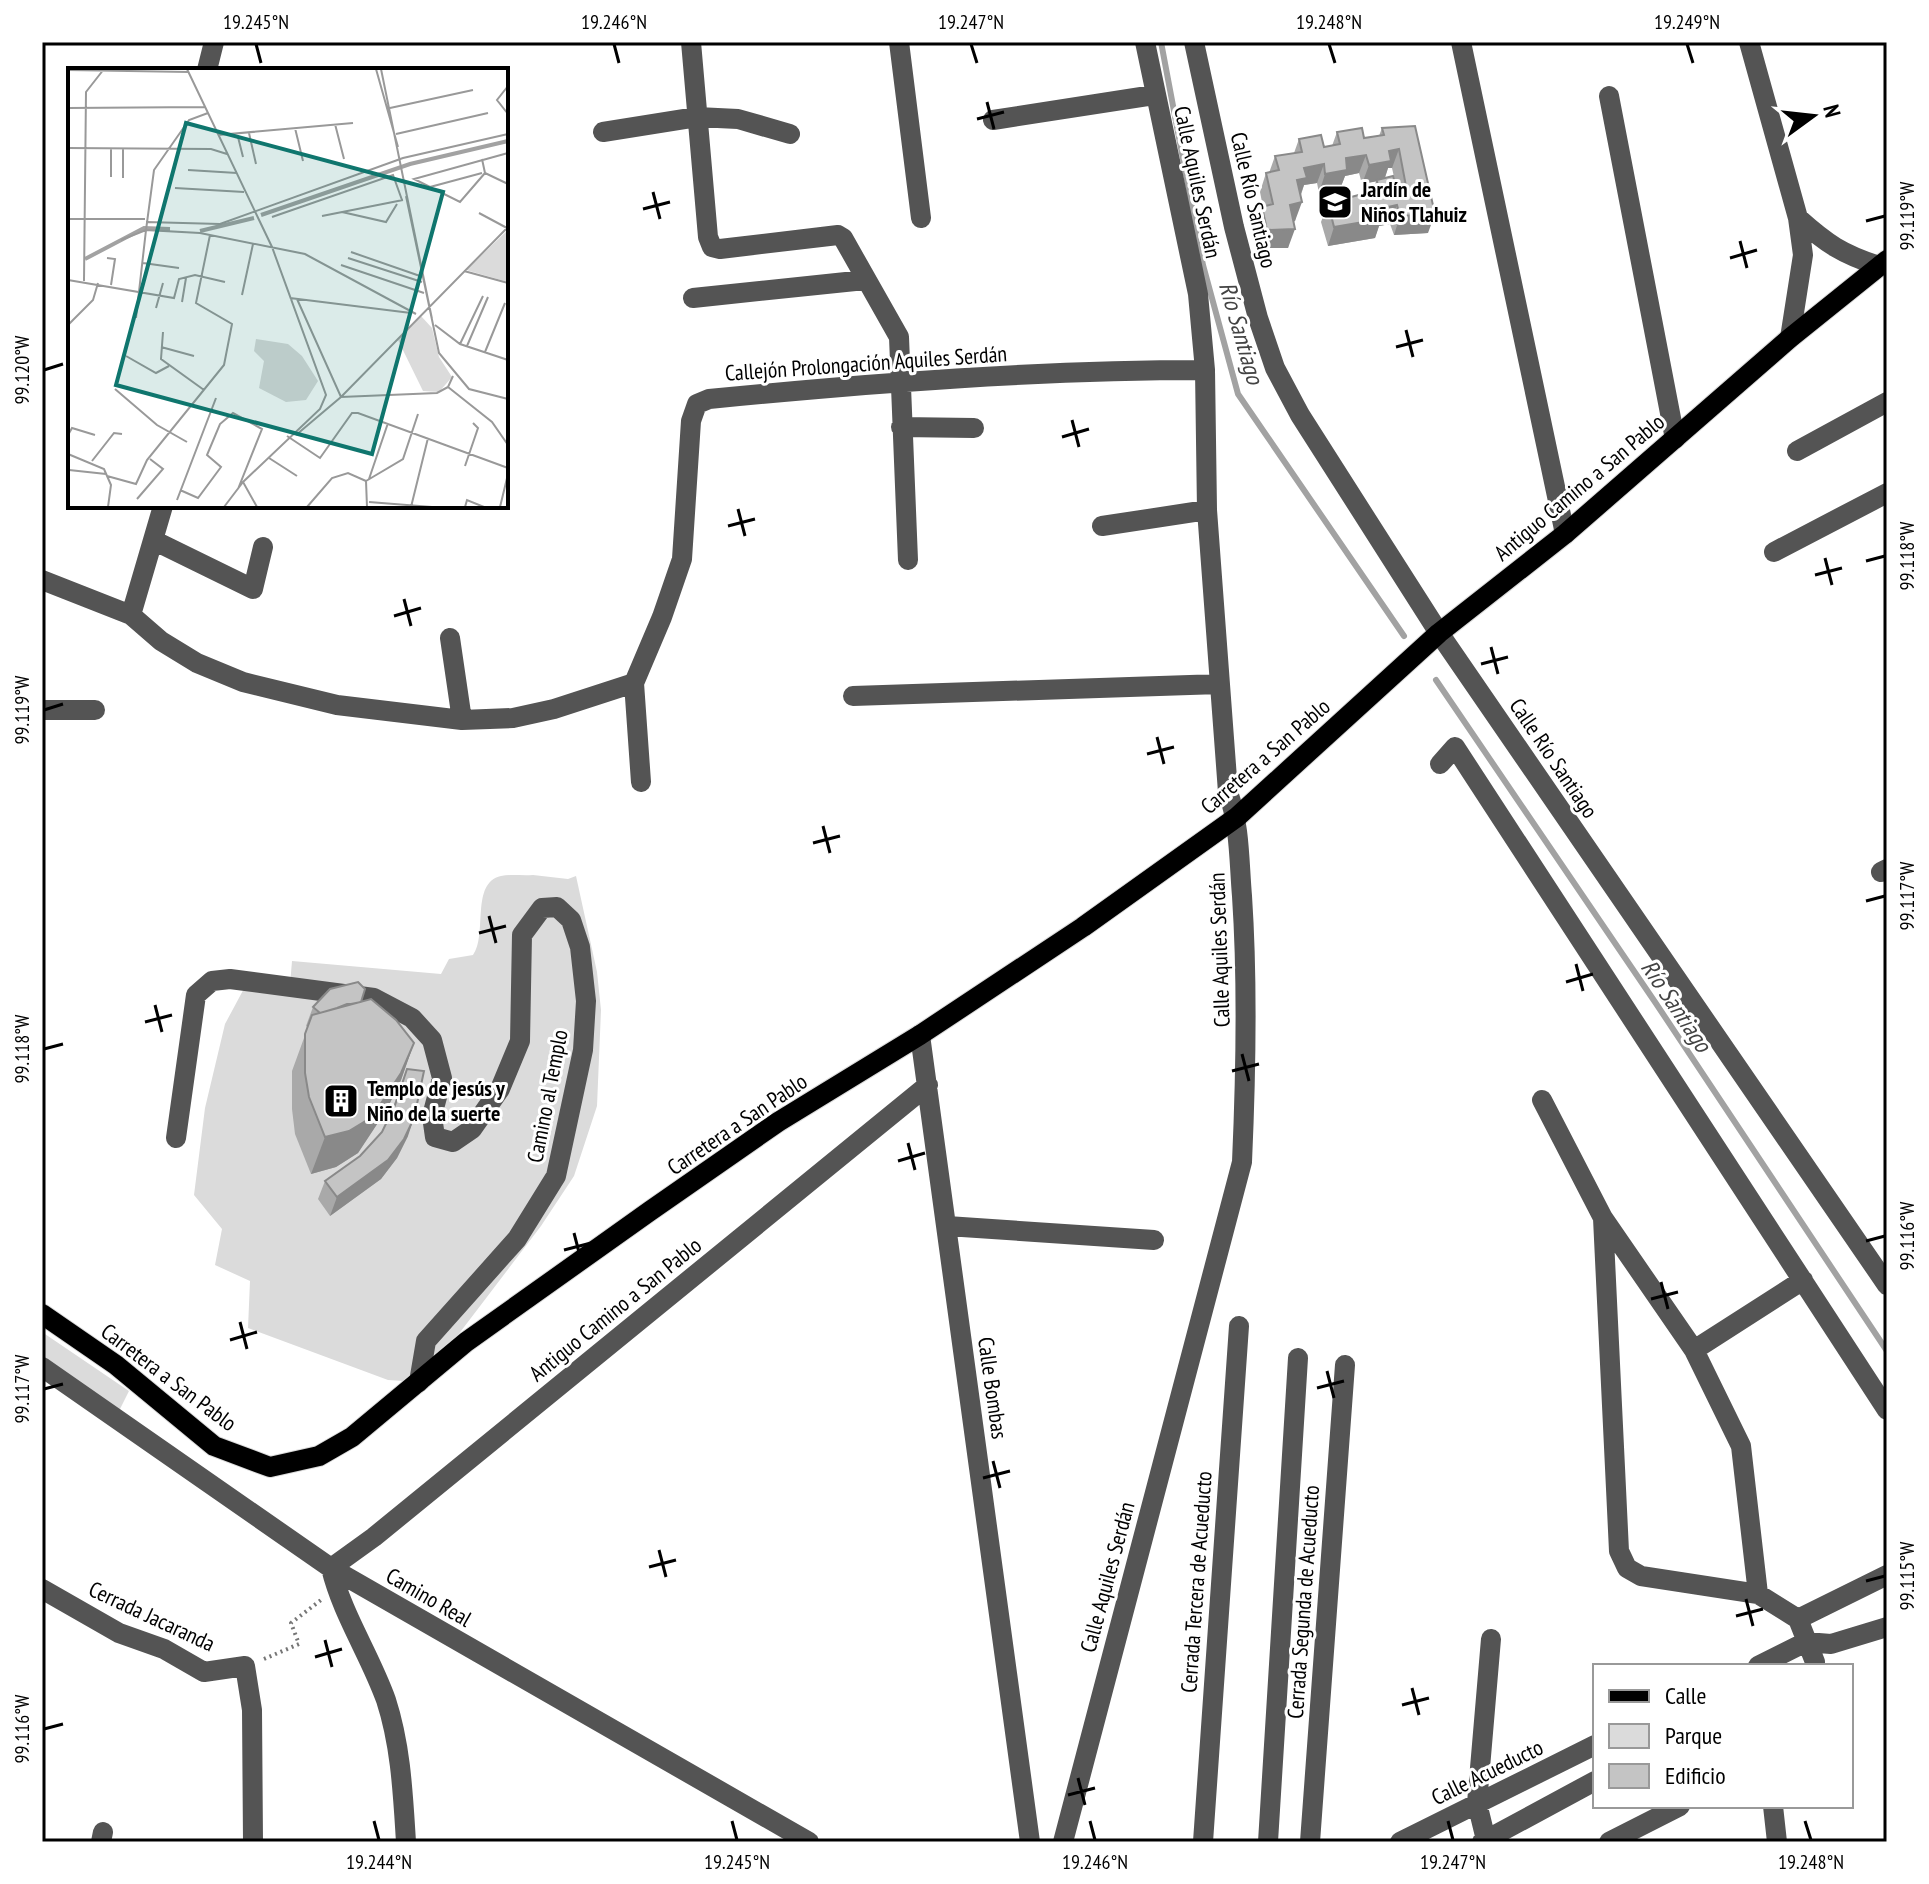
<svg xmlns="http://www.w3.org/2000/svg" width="1929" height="1884" font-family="'PT Sans Narrow',sans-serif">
  <rect width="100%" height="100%" fill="#fff"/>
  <path fill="#dbdbdb" d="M533 875 568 879 576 876 597 972 601 1010 597 1106 574 1176 541 1226 458 1335 403 1381 388 1380 248 1328 250 1281 215 1265 222 1229 194 1195 205 1108 225 1024 247 983 290 985 292 961 441 974 449 959 473 955C488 935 470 883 501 876 510 874 523 876 533 875Z
    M42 1332 129 1391 118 1413 42 1360Z"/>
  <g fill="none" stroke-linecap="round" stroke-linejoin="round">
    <path stroke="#a2a2a2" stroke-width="6" d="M1161 42 1203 265 1238 394 1404 636
      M1436 680 1655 1002 1887 1351"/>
    <defs>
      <path id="major" d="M42 1314 116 1365 214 1446 270 1467 319 1456 352 1437 466 1342 650 1211 778 1122 920 1035 1083 927 1237 817 1439 633 1565 534 1790 338 1887 260"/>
    </defs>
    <use href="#major" stroke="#dbdbdb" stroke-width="22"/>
    <path stroke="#767676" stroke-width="4" stroke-dasharray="2 4" stroke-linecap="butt" d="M264 1659 299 1644 291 1623 321 1600"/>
    <path stroke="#545454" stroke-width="20" d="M691 42 708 237 712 247 720 249 838 235 843 238 899 337 908 560
      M899 42 921 218
      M1194 42 1234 227 1258 318 1275 368 1300 415 1439 633 1887 1285
      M1461 42 1565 534
      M1749 42 1798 218 1803 255 1790 338
      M207 70 214 42
      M1609 96 1675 439
      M993 120 1154 95
      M603 132 697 117 738 119 790 134
      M1798 218C1827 244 1842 254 1879 266
      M693 298 865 280
      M901 427 974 428
      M1797 451 1887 402
      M1102 526 1207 510
      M155 541 253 589 263 547
      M1774 552 1887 493
      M42 580 131 615 161 641 197 663 243 682 337 705 462 720 513 718 554 709 634 683 662 617 682 559 691 421 697 404 709 399C874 383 1039 370 1205 370
      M131 615 163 506
      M450 638 462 720
      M634 683 641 782
      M853 696 1220 684
      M42 710H95
      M1440 764 1455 747 1887 1410
      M1881 872 1887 869
      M920 1035 1030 1842
      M1542 1100 1603 1218 1694 1350 1741 1446 1758 1594 1798 1619 1815 1662
      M176 1138 196 995 212 981 230 979 374 998 412 1018 432 1040 442 1078 432 1116 435 1137 453 1142 472 1129 500 1089 520 1041 522 935 542 908 557 907 571 920 580 947 586 1001 583 1050 556 1176 517 1239 426 1341 419 1382
      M1603 1218 1619 1551 1627 1568 1641 1576 1758 1594
      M947 1226 1154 1240
      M1694 1350 1803 1280
      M42 1367 331 1568 809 1842
      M42 1589 119 1633 164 1649 204 1672 245 1666 252 1710 253 1842
      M1798 1619 1887 1575
      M1758 1666 1806 1642 1831 1644 1887 1627
      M1773 1806 1777 1842
      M1486 1840 1477 1803 1491 1639
      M101 1842 103 1832
      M406 1842C403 1795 401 1746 386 1700 370 1655 342 1614 331 1568L374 1537 928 1085
      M1063 1842 1242 1162C1246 1073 1248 985 1242 896 1239 861 1240 826 1228 792L1207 510 1205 370 1198 294 1145 42
      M1203 1842 1239 1326
      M1268 1842 1298 1358
      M1310 1842 1345 1365
      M1400 1842 1595 1745
      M1482 1842 1595 1781
      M1609 1842 1680 1806"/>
    <use href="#major" stroke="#000" stroke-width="20"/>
  </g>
  <path fill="#a9a9a9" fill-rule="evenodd" d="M1415 126 1428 233 1394 235 1390 224 1379 226 1375 238 1328 246 1321 222 1328 203 1373 191 1376 181 1362 184 1359 173 1345 176 1340 189 1319 193 1317 183 1304 185 1301 195 1295 221 1293 222 1288 248H1260L1255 226 1263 207 1260 192 1266 173H1269L1275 156 1294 153 1299 139 1324 147 1332 146 1337 132 1364 138 1379 136 1382 128ZM1388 168H1392L1396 186 1385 178Z
    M361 1002 414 1043 401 1080 387 1109 358 1153 336 1167 311 1174 295 1134 292 1109V1071L308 1027 306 1026 313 1007Z
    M407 1069 408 1136 397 1158 381 1179 330 1216 318 1199 325 1181 360 1156 382 1132 392 1110Z"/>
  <path fill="#898989" d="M1399 149 1392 168H1388L1384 180 1362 184 1369 165 1389 151Z
    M1366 155 1359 173 1345 176 1340 189 1319 193 1325 174 1346 158Z
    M1324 164 1317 183 1304 185 1300 196 1297 180 1304 168Z
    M1302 202 1295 221 1283 224 1290 205Z
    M1397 205 1390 224 1379 226 1375 238 1328 246 1334 227 1379 209Z
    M1435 214 1428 233 1394 235 1400 216Z
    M1295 229 1288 248H1260L1267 230Z
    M414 1043 401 1080 387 1109 358 1153 336 1167 311 1174 325 1137Z
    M414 1118 408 1136 397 1158 381 1179 330 1216 337 1197Z"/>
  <path fill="#c4c4c4" stroke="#898989" stroke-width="2" d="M1415 126 1435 214 1400 216 1397 205 1379 209 1381 219 1334 227 1328 203 1378 190 1377 180 1393 176 1397 189 1406 186 1399 149 1389 151 1391 161 1369 165 1366 155 1346 158 1347 170 1325 174 1324 164 1304 168 1307 178 1297 180 1302 202 1290 205 1295 229 1267 230 1262 207 1273 204 1266 173 1279 170 1275 156 1302 152 1299 139 1321 135 1324 147 1340 144 1337 132 1362 128 1364 138 1384 135 1382 128Z
    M358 982 365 989 361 1002 351 1004H347L337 1008 320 1013 313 1007 330 989Z
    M371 999 396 1020 414 1043 401 1073 372 1117 349 1131 325 1137 309 1097 305 1073V1034L312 1015Z
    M407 1069 424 1071 414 1118 404 1139 388 1160 337 1197 325 1181 360 1156 382 1132 395 1105Z"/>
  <path fill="none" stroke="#000" stroke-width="3" d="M256 44 261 63M614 44 619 63M971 44 977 63M1329 44 1335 63M1687 44 1693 63M987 102 994 129M977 119 1004 112M653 192 660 219M643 209 670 202M1866 221 1885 216M1740 241 1747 268M1730 258 1757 250M1406 330 1413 357M1396 347 1423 340M44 370 63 364M1072 420 1079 447M1062 437 1089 429M738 509 745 536M728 526 755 519M1825 558 1832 585M1866 561 1885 556M1815 575 1842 568M404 599 411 626M394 616 421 608M1491 647 1498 674M1481 664 1508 657M44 710 63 704M1157 737 1164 764M1147 754 1174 747M823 826 830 853M813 843 840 836M1866 901 1885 896M489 916 496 943M479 933 506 926M1576 964 1583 991M1566 982 1593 974M155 1005 162 1032M145 1022 172 1015M44 1049 63 1044M1242 1054 1249 1081M1232 1071 1259 1064M908 1143 915 1170M898 1161 925 1153M574 1233 581 1260M1866 1241 1885 1236M564 1250 591 1243M1661 1282 1668 1309M1651 1299 1678 1292M240 1322 247 1349M230 1340 257 1332M1327 1371 1334 1398M1317 1388 1344 1381M44 1389 63 1384M993 1461 1000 1488M983 1478 1010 1471M659 1550 666 1577M649 1567 676 1560M1866 1581 1885 1576M1746 1599 1753 1626M1736 1616 1763 1609M325 1640 332 1667M315 1657 342 1649M1412 1688 1419 1715M1402 1705 1429 1698M44 1729 63 1724M1078 1778 1085 1805M1068 1795 1095 1788M374 1821 379 1840M732 1821 737 1840M1090 1821 1095 1840M1448 1821 1453 1840M1805 1821 1811 1840"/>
  <defs>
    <symbol id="school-square" viewBox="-11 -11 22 22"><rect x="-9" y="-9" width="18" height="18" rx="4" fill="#000" stroke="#fff"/><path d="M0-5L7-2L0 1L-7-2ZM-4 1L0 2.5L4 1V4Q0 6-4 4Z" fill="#fff"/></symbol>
    <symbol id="building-square" viewBox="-11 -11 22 22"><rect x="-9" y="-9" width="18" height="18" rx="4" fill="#000" stroke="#fff"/><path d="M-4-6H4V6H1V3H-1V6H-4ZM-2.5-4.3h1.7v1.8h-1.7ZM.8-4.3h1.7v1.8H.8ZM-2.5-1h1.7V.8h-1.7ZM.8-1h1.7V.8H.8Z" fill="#fff"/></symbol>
  </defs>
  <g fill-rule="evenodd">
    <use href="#school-square" x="1315" y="182" width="40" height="40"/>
    <use href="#building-square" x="321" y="1081" width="40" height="40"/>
  </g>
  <g text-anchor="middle" stroke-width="6" stroke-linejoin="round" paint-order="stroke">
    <g font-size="22" fill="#000" stroke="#fff">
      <text transform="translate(1198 182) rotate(78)" y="8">Calle Aquiles Serdán</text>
      <text transform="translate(1254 200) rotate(77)" y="8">Calle Río Santiago</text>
      <text transform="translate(866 363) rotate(-4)" y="8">Callejón Prolongación Aquiles Serdán</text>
      <text transform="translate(1579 487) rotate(-40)" y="8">Antiguo Camino a San Pablo</text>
      <text transform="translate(1265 756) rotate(-41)" y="8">Carretera a San Pablo</text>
      <text transform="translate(1554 758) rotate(56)" y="8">Calle Río Santiago</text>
      <text transform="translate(1219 950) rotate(-92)" y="8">Calle Aquiles Serdán</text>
      <text transform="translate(547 1096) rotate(-79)" y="8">Camino al Templo</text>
      <text transform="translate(737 1124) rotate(-34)" y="8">Carretera a San Pablo</text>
      <text transform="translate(615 1309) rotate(-39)" y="8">Antiguo Camino a San Pablo</text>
      <text transform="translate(169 1377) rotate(37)" y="8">Carretera a San Pablo</text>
      <text transform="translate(993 1388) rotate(82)" y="8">Calle Bombas</text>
      <text transform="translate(1107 1577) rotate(-75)" y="8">Calle Aquiles Serdán</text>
      <text transform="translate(1196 1582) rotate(-86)" y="8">Cerrada Tercera de Acueducto</text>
      <text transform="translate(429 1597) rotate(30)" y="8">Camino Real</text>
      <text transform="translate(1303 1602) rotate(-86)" y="8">Cerrada Segunda de Acueducto</text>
      <text transform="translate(152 1616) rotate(25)" y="8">Cerrada Jacaranda</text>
      <text transform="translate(1487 1772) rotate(-26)" y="8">Calle Acueducto</text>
    </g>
    <g font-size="22" font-weight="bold" fill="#000" stroke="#fff" text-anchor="start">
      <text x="1361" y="197">Jardín de<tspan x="1361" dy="25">Niños Tlahuiz</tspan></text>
      <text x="367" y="1096">Templo de jesús y<tspan x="367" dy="25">Niño de la suerte</tspan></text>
    </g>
    <g font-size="24" font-style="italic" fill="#434343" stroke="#fff">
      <text transform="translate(1241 333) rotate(74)" y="8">Río Santiago</text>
      <text transform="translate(1676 1006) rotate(56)" y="8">Río Santiago</text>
    </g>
  </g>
  <g transform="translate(68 68)">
    <rect width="440" height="440" fill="#fff"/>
    <path d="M440 162V214L398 202ZM353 248 364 260 371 289 384 309 371 324 355 323 330 272ZM188 271 220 276 234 288 250 313 238 332 218 334 191 320 196 293 186 283Z" fill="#dbdbdb"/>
    <path fill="none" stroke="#a2a2a2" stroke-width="4" d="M193 147 342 96 440 73M132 163 186 150M17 191 76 160 102 161"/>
    <path fill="none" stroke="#999" stroke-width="2" d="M119 1 204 179 258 327 252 341 175 414 189 439M308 1 330 79M313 1 364 251M0 2 121 4M440 18 429 32 440 46M0 40 137 39M322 40 405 22M140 45 121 52 86 102 78 162 132 165 237 186 348 246M267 56 276 91M227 60 235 93M169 65 175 89M181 65 188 96M328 66 420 45M150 67 285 55M0 80 143 81 159 86M43 80V109M55 80V110M414 91 417 105 440 116M120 102 169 105M417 105 392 134 346 111 440 85M362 119 414 105M107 120 176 124M338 128 371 285 401 321 440 331M274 144 318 154 329 136M411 145 439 160M254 148 335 132M204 149 325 107 334 132M0 151H77M78 154 152 156 335 90 440 66M53 172 78 162 68 250M283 184 352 208M39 190 47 191 43 217M280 190 354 214M75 195 111 200M273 197 356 225M396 203 440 215M0 212 106 230 111 211 127 207 157 214M16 213 18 24 36 1M174 227 185 176M222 230 343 245M229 231 273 329 369 325 380 319M114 234 118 210M88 240 95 215M1 256 25 232 30 215M367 257 392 276 440 292M95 264 93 291 136 322M392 276 415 228M399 278 420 229M93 279 126 288M417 284 437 235M58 288 88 305 101 298M385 308 380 319 424 354 440 377M47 321 89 357 119 374M0 367 4 360 27 367M228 367 273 329 440 159M219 368 252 390 284 345H290L440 400M0 386 36 401 43 417 40 439M201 390 229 408M24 393 46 365 54 366M397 398 410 360 405 355M1 402 38 406M39 408 68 416 79 392 156 297 164 256 128 235 142 167M301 411 320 355M298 413 335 391 350 346M112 422 130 430 153 399 139 387 152 356 165 345 194 361 170 421M69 431 95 401 82 391M109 432 148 330M301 434 364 439M156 439 175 414M239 439 264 410 280 405 298 413 299 439M343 439 360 370M397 439 399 432 416 439M432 439 440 406"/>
    <path fill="#0f766e" fill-opacity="0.15" stroke="#0f766e" stroke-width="4" d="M118 55 375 124 304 386 48 317Z"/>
    <rect width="440" height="440" fill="none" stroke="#000" stroke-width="4"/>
  </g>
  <rect width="1929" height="1884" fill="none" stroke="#ffffff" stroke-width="88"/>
  <rect x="1593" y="1664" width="260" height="144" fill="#ffffff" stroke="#999999" stroke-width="2"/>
  <rect x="1609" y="1690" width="40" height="12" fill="#000000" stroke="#999999" stroke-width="2"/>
  <text x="1665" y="1704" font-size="24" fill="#000000">Calle</text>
  <rect x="1609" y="1724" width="40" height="24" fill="#dbdbdb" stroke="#999999" stroke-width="2"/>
  <text x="1665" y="1744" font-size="24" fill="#000000">Parque</text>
  <rect x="1609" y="1764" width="40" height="24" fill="#c4c4c4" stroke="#999999" stroke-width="2"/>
  <text x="1665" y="1784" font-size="24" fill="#000000">Edificio</text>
  <g transform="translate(1813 116) rotate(75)" stroke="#ffffff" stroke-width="6" paint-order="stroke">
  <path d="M0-6L14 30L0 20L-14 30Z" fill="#000000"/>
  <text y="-12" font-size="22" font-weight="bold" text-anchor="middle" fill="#000000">N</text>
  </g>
  <rect x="44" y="44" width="1841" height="1796" fill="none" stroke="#000" stroke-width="3"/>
  <g font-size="20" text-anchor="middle" fill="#000">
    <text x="256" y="29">19.245°N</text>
    <text x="614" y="29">19.246°N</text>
    <text x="971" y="29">19.247°N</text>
    <text x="1329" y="29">19.248°N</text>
    <text x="1687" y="29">19.249°N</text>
    <text transform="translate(1907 216) rotate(-90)" y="7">99.119°W</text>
    <text transform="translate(22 370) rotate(-90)" y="7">99.120°W</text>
    <text transform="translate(1907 556) rotate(-90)" y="7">99.118°W</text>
    <text transform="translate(22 710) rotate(-90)" y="7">99.119°W</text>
    <text transform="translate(1907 896) rotate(-90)" y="7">99.117°W</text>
    <text transform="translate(22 1049) rotate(-90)" y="7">99.118°W</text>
    <text transform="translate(1907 1236) rotate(-90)" y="7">99.116°W</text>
    <text transform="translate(22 1389) rotate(-90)" y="7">99.117°W</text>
    <text transform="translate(1907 1576) rotate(-90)" y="7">99.115°W</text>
    <text transform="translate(22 1729) rotate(-90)" y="7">99.116°W</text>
    <text x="379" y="1869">19.244°N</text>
    <text x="737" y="1869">19.245°N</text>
    <text x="1095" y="1869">19.246°N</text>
    <text x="1453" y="1869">19.247°N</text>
    <text x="1811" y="1869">19.248°N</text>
  </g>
</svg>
